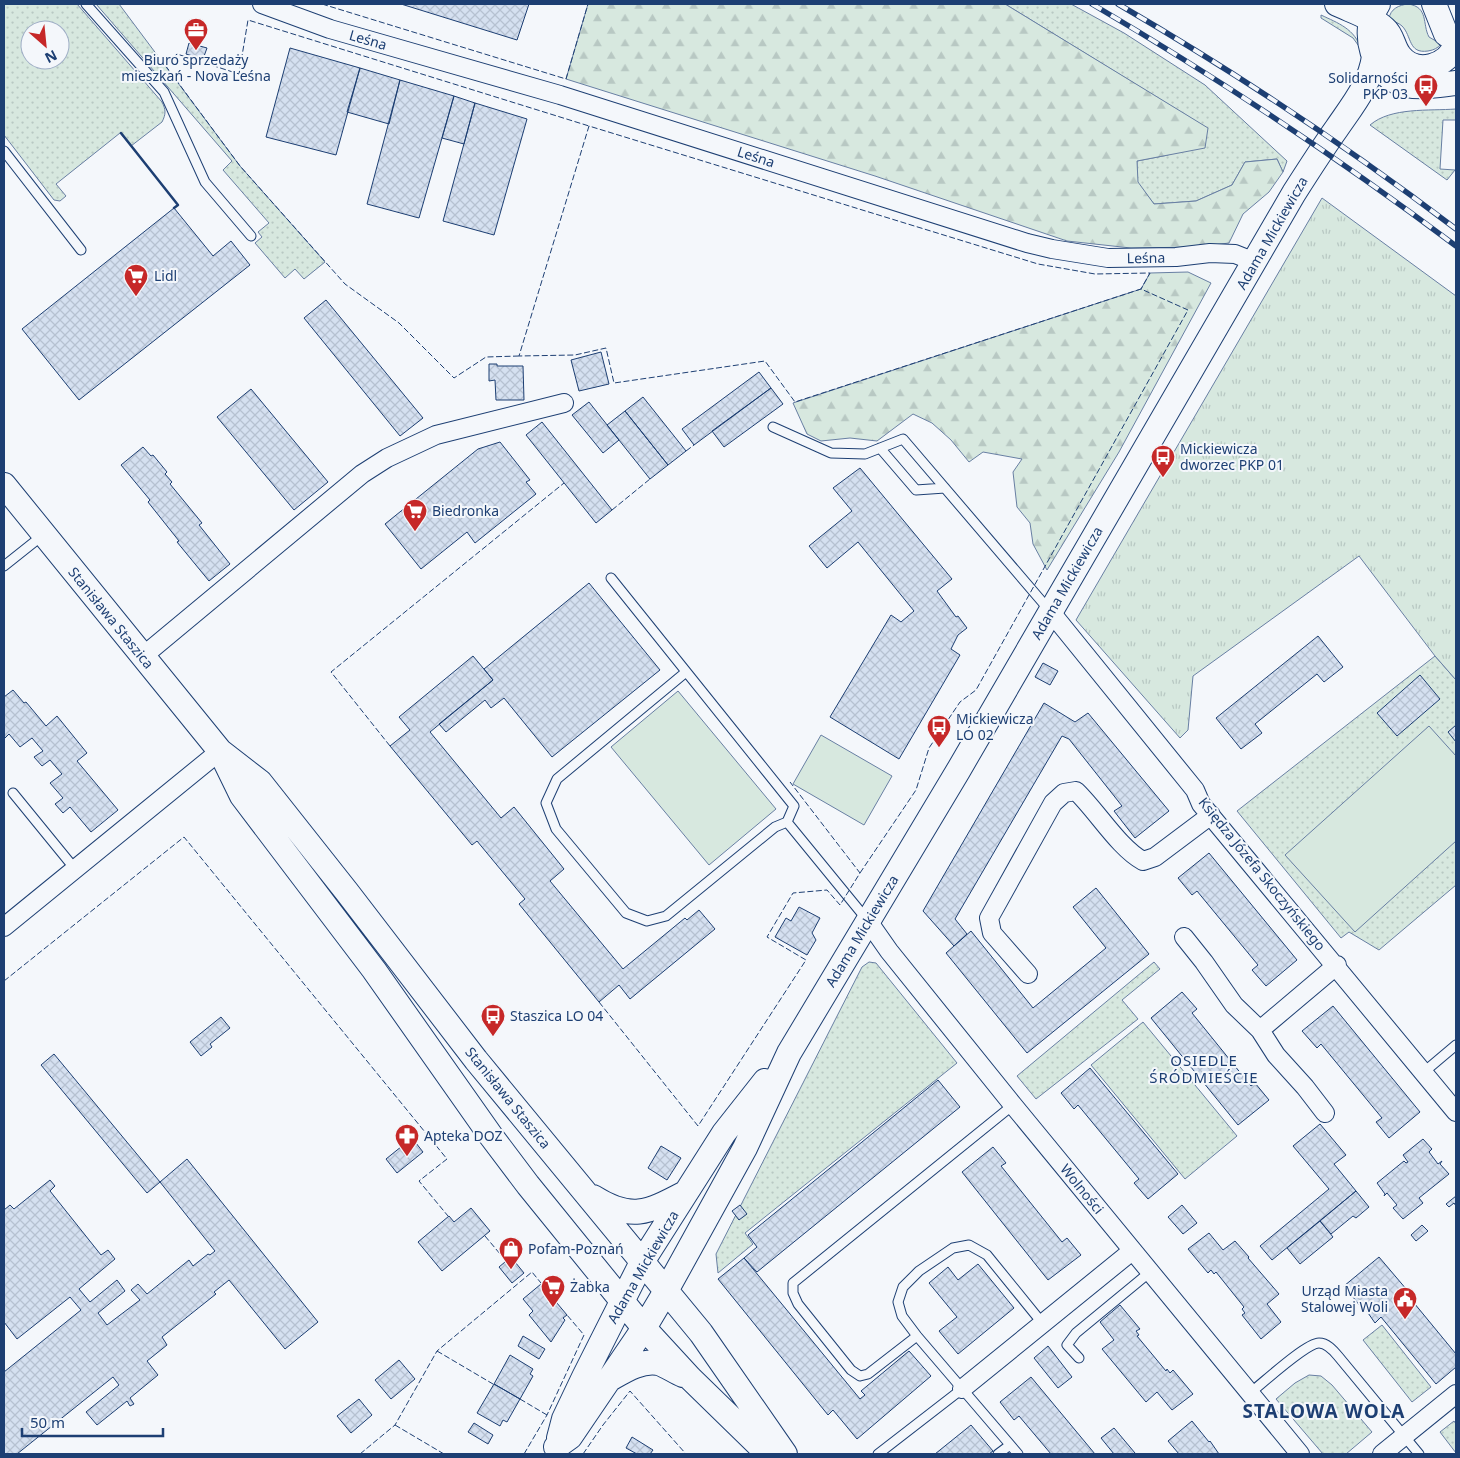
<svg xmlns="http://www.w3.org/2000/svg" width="1460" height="1458" font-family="'Noto Sans',sans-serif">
  <defs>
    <pattern id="grass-dots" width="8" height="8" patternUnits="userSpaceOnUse" patternTransform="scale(1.25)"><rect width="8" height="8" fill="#d7e8df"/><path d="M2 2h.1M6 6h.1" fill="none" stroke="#b8c8c3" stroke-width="1.8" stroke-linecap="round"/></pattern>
    <pattern id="forest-firs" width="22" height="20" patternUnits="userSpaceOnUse" patternTransform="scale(1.25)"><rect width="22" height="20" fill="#d7e8df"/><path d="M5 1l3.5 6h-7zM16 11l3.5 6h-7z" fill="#b8c8c3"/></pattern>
    <pattern id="park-tufts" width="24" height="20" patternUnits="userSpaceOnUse" patternTransform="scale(1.25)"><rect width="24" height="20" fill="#d7e8df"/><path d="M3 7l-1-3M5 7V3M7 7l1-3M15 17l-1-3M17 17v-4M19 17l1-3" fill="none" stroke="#b8c8c3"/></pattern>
    <pattern id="building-cross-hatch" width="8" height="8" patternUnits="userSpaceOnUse" patternTransform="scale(1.25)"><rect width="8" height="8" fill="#d5e0f0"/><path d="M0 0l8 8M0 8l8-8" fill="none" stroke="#b6c1d1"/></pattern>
  </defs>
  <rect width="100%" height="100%" fill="#f4f7fb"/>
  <path fill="url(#grass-dots)" stroke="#687fa3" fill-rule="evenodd" d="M4 4H77L162 102C166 110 166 114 162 122L131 146 120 133 56 184 66 196 60 201 54 200 4 135ZM30 30H60V60H30Z
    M96 4H119L240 166 325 262 304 279 295 269 285 278 255 243 262 237 258 232 269 223 223 170 232 161Z
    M1005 4H1071L1124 33 1205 85 1287 161 1283 172 1277 159 1245 162 1232 185 1196 201 1154 204 1137 182V161L1168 155 1207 128Z
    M1321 15C1338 23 1355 29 1361 49L1353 38 1321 18Z
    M1456 109V120H1443L1440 169 1455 170 1447 180 1370 125C1391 107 1429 111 1456 109Z
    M1435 656 1456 680V885L1379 950 1349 932 1341 938 1237 811Z
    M869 962 876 963 957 1063 745 1233 753 1244 718 1273 716 1254 862 967Z
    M1154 962 1160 969 1122 1000 1138 1019 1036 1099 1017 1076Z
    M1143 1022 1237 1136 1185 1179 1091 1065Z
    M1382 1325 1431 1387 1412 1402 1363 1340Z
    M1309 1375 1321 1376 1332 1385 1372 1432 1346 1454H1323L1276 1399 1295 1383Z
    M1454 1421 1456 1424V1453L1440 1432Z"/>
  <path fill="url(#forest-firs)" stroke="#687fa3" d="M588 4H1005L1208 128 1205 148 1137 161 1138 182 1154 204 1196 201 1232 185 1245 162 1277 159 1283 172 1269 192 1243 214 1229 243 1198 247 1131 248 1067 241 875 176 566 79Z
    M1188 272 1211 283 1119 452 1047 570 1033 544 1030 523 1017 507 1013 472 1022 459 983 452 969 462 951 440 932 423 913 414 877 441 850 438 821 441 807 434 793 403 1141 289 1150 273Z"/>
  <path fill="url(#park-tufts)" stroke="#687fa3" d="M1322 198 1456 296V680L1435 656 1359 556 1193 676 1188 730 1180 738 1076 620Z"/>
  <path fill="#d7e8df" stroke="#687fa3" d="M1408 4C1429 7 1422 24 1429 37L1441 44C1438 48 1434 50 1428 51 1408 54 1412 36 1402 26 1399 23 1393 21 1389 19 1390 9 1399 5 1408 4Z
    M678 691 776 809 709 865 611 747Z
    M1429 726 1456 756V841L1355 932 1285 855Z
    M821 735 892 776 864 825 793 784Z"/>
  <path fill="url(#building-cross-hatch)" stroke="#1d3f73" d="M401 4H529L517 40Z
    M189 43 207 48 203 59 186 54Z
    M290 48 360 68 336 155 266 137Z
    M360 68 400 80 389 124 347 112Z
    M400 80 454 96 419 218 367 204Z
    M454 96 475 103 464 144 442 138Z
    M475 103 527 119 494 235 443 221Z
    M174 208 213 256 231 241 250 265 79 400 22 329Z
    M326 300 423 418 400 436 304 318Z
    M601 352 609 384 579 391 571 360Z
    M489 364H497V366H523L524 400H496L495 380 489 381Z
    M759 372 771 388 694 445 682 429Z
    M771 388 783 404 724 447 712 431Z
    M251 389 328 482 294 510 217 417Z
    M643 397 686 451 668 465 625 411Z
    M589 402 619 440 603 453 572 415Z
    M625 411 668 465 650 479 607 425Z
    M542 422 612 510 596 523 526 435Z
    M500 442 530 480 526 482 536 494 475 543 467 532 421 569 385 524 478 449Z
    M143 447 151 456 153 455 167 472 165 474 172 482 170 484 202 523 199 525 230 564 209 581 177 542 179 541 148 502 150 500 121 465Z
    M860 468 952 579 937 591 956 617 958 616 967 628 958 635 951 649 960 655 899 759 830 717 891 615 901 622 914 611 858 542 827 568 809 546 852 511 833 488Z
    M589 583 660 670 552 757 504 698 491 708 485 700 446 732 439 724 493 680 484 669Z
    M1318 636 1343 667 1324 682 1317 674 1255 724 1262 733 1241 749 1216 718Z
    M473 656 493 680 430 732 501 818 514 807 564 869 550 881 623 969 685 918 687 920 699 910 715 929 630 999 619 985 599 1002 519 904 525 899 477 841 472 845 390 746 410 730 399 717Z
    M1043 663 1058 671 1050 685 1035 677Z
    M1420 675 1440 699 1397 736 1377 713Z
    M13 690 24 703 26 702 46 726 57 716 87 753 77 761 118 810 91 832 70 807 63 813 55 804 63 798 50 783 62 774 50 760 42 766 34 757 43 751 32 738 20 747 9 734 4 739V697Z
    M1044 703 1075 722 1088 713 1169 811 1135 838 1114 811 1122 806 1069 739 1062 736 955 919 967 934 954 946 923 911Z
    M1456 725V742L1448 732Z
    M1209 853 1297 960 1266 986 1252 970 1258 965 1197 891 1192 895 1178 878Z
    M1096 888 1149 954 1027 1053 946 953 971 931 1033 1008 1106 948 1073 907Z
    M799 907 820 918 812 933 816 940 807 955 775 937 786 918 791 921Z
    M1182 992 1197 1009 1192 1013 1251 1086 1255 1083 1269 1100 1238 1125 1151 1018Z
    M1333 1006 1420 1112 1389 1138 1376 1122 1382 1118 1321 1044 1317 1048 1302 1031Z
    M221 1017 230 1028 210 1044 212 1047 201 1056 190 1042Z
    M54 1054 160 1182 147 1193 41 1065Z
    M1090 1068 1178 1174 1148 1199 1134 1183 1139 1179 1078 1105 1074 1109 1061 1093Z
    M938 1080 960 1107 757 1272 744 1258 757 1247 748 1235Z
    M1320 1124 1346 1155 1334 1164 1356 1191 1272 1260 1260 1246 1329 1189 1293 1146Z
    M412 1138 423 1152 397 1173 386 1159Z
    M1423 1139 1432 1149 1429 1152 1438 1164 1442 1161 1440 1164 1449 1174 1419 1198 1423 1203 1403 1219 1393 1208 1397 1205 1387 1193 1384 1196 1385 1194 1377 1183 1404 1161 1406 1163 1408 1162 1403 1155Z
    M661 1146 681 1158 667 1180 648 1168Z
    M993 1147 1006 1163 1001 1166 1062 1242 1067 1238 1081 1255 1048 1280 962 1172Z
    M187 1159 318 1322 285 1349 229 1280 214 1292 216 1294 162 1337 167 1345 147 1361 158 1375 130 1398 134 1404 130 1406 127 1401 97 1425 86 1412 119 1385 113 1377 17 1454H4V1372L81 1310 70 1297 17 1339 4 1322V1210L10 1205 14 1209 50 1180 55 1186 50 1191 101 1255 108 1250 115 1259 79 1289 90 1302 117 1280 125 1291 98 1313 107 1325 140 1300 131 1290 138 1284 147 1294 189 1260 193 1266 208 1254 210 1255 215 1251 160 1182Z
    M1356 1191 1369 1207 1356 1218 1353 1216 1331 1234 1320 1221Z
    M1456 1196V1206L1454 1203 1449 1207 1446 1204Z
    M740 1205 747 1214 739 1220 732 1211Z
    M1182 1205 1197 1223 1183 1234 1168 1217Z
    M471 1208 490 1231 442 1271 418 1242 449 1216 454 1222Z
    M1320 1221 1333 1237 1300 1264 1287 1248Z
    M1422 1225 1428 1231 1416 1241 1411 1235Z
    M1209 1233 1223 1250 1235 1241 1249 1257 1248 1258 1279 1294 1267 1304 1281 1322 1261 1339 1242 1315 1245 1313 1242 1309 1244 1307 1216 1272 1214 1274 1211 1270 1208 1273 1188 1249Z
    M511 1257 524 1273 512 1283 499 1267Z
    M1379 1257 1407 1290 1405 1292 1456 1354V1367L1436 1384 1381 1317 1375 1323 1366 1310 1362 1306 1361 1307 1344 1286Z
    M744 1258 860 1399 865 1395 861 1391 909 1351 931 1376 857 1439 833 1410 828 1415 718 1279Z
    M978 1264 1014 1308 958 1354 939 1331 957 1317 929 1283 948 1267 958 1280Z
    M541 1284 567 1315 563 1318 565 1320 551 1342 529 1315 533 1311 523 1299Z
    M1120 1305 1140 1329 1136 1331 1139 1335 1137 1336 1166 1371 1167 1369 1170 1373 1173 1370 1193 1394 1172 1410 1157 1392 1146 1402 1102 1349 1114 1340 1100 1322Z
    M523 1336 545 1349 539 1359 518 1346Z
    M1048 1346 1072 1377 1058 1388 1034 1358Z
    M510 1355 533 1369 530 1374 533 1376 520 1399 494 1384Z
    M399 1360 415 1379 391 1399 375 1380Z
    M1031 1377 1095 1454H1051L1019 1416 1014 1420 1000 1402Z
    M494 1384 520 1399 507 1422 503 1420 500 1426 477 1413Z
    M359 1399 372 1415 351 1433 337 1416Z
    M1192 1421 1209 1442 1210 1441 1219 1454H1179L1168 1441Z
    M474 1423 493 1435 488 1444 468 1432Z
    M971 1425 993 1451 989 1454H935Z
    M1114 1428 1135 1453 1133 1454H1114L1101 1438Z
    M632 1437 653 1450 650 1454H637L626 1448Z"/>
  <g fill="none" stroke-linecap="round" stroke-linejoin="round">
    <defs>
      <path id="lane" d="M86 4 164 92 205 182 251 236
        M4 151 81 250
        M773 427 831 453 865 454 903 439 1050 611
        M880 448 916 490 945 488
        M4 566 43 535
        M611 578 794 806 787 822 868 921
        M686 672 557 779 546 803 556 829 626 913 647 921 666 916 775 827 787 822
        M13 793 75 869
        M1424 1072 1456 1045
        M917 1336 868 1374 860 1376 851 1370 798 1304 793 1293V1283L1013 1105
        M1079 1358 1067 1345 1076 1333 1150 1272
        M1250 1393C1263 1383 1306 1343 1319 1343 1327 1343 1333 1350 1338 1356L1419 1454
        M878 1454 962 1389
        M998 1454 1010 1445
        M1018 1454 917 1336 902 1316 898 1302 903 1287 919 1271 953 1248 969 1245 987 1255 1043 1324"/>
      <path id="street" d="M262 4 330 29 560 95 1027 243 1052 249 1108 258 1176 257 1210 253 1235 254 1255 262
        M1050 611 1195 790 1201 804 1456 1112
        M142 657 362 474 387 458 436 435 564 403
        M868 921 889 951 1013 1105 1300 1454
        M4 927 220 751
        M1184 937 1204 962 1234 1005 1260 1030
        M1028 974 992 933 989 918 1053 803 1064 793 1076 791C1097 811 1119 848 1143 861L1155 857 1211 815
        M1325 1113 1305 1087 1276 1055 1260 1030 1337 965
        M962 1389 1132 1251
        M1382 1454 1456 1394"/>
      <path id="secondary" d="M1337 4C1352 11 1372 17 1385 29 1393 36 1393 48 1400 56 1416 76 1448 67 1456 44
        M1378 4C1360 31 1372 78 1406 85 1422 88 1441 85 1456 83
        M1434 4 1446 34 1456 40
        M4 485 220 751 260 782 347 892 476 1060 701 1333 785 1454
        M223 757 242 796 374 970 491 1136 528 1185 644 1328 690 1378 768 1454
        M593 1197C631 1221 647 1213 685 1193
        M610 1379C624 1371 641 1360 658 1363 666 1365 675 1372 683 1375
        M559 1438 564 1419 584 1377 642 1262 724 1133 765 1081
        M556 1447 570 1437 644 1328 666 1291 745 1148 789 1053 958 771 1294 193C1308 171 1322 149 1337 128 1352 106 1371 83 1374 56"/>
    </defs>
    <use href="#lane" stroke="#1d3f73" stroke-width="11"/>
    <use href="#street" stroke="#1d3f73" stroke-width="20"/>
    <use href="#secondary" stroke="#1d3f73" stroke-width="26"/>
    <use href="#lane" stroke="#f4f7fb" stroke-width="9"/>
    <use href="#street" stroke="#f4f7fb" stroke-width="18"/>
    <use href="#secondary" stroke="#f4f7fb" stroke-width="24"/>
    <defs>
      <path id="rail" d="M1092 4C1218 78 1340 159 1456 246
        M1118 4C1235 72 1348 147 1456 229"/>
    </defs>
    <use href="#rail" stroke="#1d3f73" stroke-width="5.5"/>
    <use href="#rail" stroke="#f4f7fb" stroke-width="4" stroke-dasharray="11" stroke-linecap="butt"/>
    <path stroke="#1d3f73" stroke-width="1" stroke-dasharray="6 2.5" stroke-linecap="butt" d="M322 4 566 79 588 4
      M519 356 486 357 454 378 399 323 345 284 240 166 165 65 177 54 239 74 248 20 589 126
      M686 451 694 445
      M612 510 650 479
      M390 746 331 672 564 483
      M860 873 916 790 929 748 960 702 976 690 1188 310 1141 289 795 402 765 361 614 383 606 348 575 355 519 356 589 126 1038 264 1095 274 1150 273 1141 289
      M4 981 184 837 447 1159 419 1181 448 1216
      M599 1002 698 1126 806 960 767 937 793 893 827 890 840 905 860 873 790 782
      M485 1236 506 1261
      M437 1351 493 1384
      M520 1399 547 1415
      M395 1425 444 1454
      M360 1454 395 1425 437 1351 532 1272 541 1283
      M524 1454 547 1415 584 1335 567 1315
      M583 1454 603 1425 630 1391 686 1454"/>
    <path stroke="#1d3f73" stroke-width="2.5" d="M121 133 178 205 174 208"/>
  </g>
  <defs>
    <symbol id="office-pin" viewBox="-11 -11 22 30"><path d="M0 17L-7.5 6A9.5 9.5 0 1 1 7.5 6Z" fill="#c62828" stroke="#f4f7fb"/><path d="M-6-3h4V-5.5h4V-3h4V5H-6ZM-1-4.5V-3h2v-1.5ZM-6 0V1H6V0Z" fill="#fff"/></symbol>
    <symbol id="bus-pin" viewBox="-11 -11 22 30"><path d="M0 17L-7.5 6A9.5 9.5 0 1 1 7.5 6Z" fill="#c62828" stroke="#f4f7fb"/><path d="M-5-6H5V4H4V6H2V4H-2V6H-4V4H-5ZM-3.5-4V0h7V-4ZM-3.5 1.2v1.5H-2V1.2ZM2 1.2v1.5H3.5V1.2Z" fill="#fff"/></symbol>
    <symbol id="supermarket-pin" viewBox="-11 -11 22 30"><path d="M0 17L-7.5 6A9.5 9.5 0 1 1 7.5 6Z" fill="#c62828" stroke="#f4f7fb"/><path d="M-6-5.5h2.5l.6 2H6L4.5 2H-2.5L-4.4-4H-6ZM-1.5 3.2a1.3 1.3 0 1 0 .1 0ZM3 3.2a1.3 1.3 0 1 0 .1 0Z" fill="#fff"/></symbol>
    <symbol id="pharmacy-pin" viewBox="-11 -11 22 30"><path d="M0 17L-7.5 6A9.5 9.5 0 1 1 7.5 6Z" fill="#c62828" stroke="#f4f7fb"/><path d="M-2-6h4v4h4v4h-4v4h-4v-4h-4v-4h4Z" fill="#fff"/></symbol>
    <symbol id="shop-pin" viewBox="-11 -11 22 30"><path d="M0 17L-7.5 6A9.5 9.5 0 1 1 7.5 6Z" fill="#c62828" stroke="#f4f7fb"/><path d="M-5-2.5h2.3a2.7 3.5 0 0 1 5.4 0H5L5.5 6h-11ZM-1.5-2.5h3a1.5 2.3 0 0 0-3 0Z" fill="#fff"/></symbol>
    <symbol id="civic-pin" viewBox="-11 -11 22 30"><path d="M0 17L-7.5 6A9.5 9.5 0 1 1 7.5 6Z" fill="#c62828" stroke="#f4f7fb"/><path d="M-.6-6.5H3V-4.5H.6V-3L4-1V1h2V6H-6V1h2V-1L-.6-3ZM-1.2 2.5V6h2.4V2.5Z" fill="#fff"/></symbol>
  </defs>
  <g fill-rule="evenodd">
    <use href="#office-pin" x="182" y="16" width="28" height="38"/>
    <use href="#bus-pin" x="1412" y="72" width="28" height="38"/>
    <use href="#supermarket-pin" x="122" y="262" width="28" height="38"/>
    <use href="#bus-pin" x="1149" y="443" width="28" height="38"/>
    <use href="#supermarket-pin" x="401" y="497" width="28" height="38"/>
    <use href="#bus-pin" x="925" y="713" width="28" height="38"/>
    <use href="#bus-pin" x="479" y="1002" width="28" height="38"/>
    <use href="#pharmacy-pin" x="393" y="1122" width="28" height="38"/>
    <use href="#shop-pin" x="497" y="1235" width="28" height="38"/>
    <use href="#supermarket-pin" x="539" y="1273" width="28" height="38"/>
    <use href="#civic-pin" x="1391" y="1285" width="28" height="38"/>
  </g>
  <g text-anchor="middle" stroke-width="4" stroke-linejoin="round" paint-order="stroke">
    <g font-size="14" fill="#1d3f73" stroke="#f4f7fb">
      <text transform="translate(368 40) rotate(16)" y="5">Leśna</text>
      <text transform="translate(756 157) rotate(18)" y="5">Leśna</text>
      <text transform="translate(1272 233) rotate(-60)" y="5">Adama Mickiewicza</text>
      <text transform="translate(1146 258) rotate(-1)" y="5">Leśna</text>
      <text transform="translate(1067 583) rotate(-60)" y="5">Adama Mickiewicza</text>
      <text transform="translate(111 618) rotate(51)" y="5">Stanisława Staszica</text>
      <text transform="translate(1262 874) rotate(51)" y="5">Księdza Józefa Skoczyńskiego</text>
      <text transform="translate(862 931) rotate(-59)" y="5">Adama Mickiewicza</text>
      <text transform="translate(508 1098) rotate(51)" y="5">Stanisława Staszica</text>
      <text transform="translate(1082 1189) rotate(51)" y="5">Wolności</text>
      <text transform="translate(643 1267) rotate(-60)" y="5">Adama Mickiewicza</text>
    </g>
    <g font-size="14" fill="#1d3f73" stroke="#f4f7fb" text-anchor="start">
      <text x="196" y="65" text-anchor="middle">Biuro sprzedaży<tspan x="196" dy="16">mieszkań - Nova Leśna</tspan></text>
      <text x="1408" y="83" text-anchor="end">Solidarności<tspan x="1408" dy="16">PKP 03</tspan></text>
      <text x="154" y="281">Lidl</text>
      <text x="1180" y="454">Mickiewicza<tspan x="1180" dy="16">dworzec PKP 01</tspan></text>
      <text x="432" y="516">Biedronka</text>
      <text x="956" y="724">Mickiewicza<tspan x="956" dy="16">LO 02</tspan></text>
      <text x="510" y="1021">Staszica LO 04</text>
      <text x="424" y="1141">Apteka DOZ</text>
      <text x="528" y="1254">Pofam-Poznań</text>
      <text x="570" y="1292">Żabka</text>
      <text x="1388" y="1296" text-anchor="end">Urząd Miasta<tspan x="1388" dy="16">Stalowej Woli</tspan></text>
    </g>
    <g font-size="15" letter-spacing="1" fill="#1d3f73" stroke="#f4f7fb">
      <text x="1204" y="1066">OSIEDLE<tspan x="1204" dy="17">ŚRÓDMIEŚCIE</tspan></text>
    </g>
    <g font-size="19" font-weight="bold" letter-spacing="1" fill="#1d3f73" stroke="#f4f7fb">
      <text x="1324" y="1418">STALOWA WOLA</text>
    </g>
  </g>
  <rect width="1460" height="1458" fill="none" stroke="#1d3f73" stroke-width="10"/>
  <g transform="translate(45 45) rotate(153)"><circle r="24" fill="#f4f7fb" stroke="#9eadc5"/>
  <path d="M0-4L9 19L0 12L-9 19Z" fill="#c62828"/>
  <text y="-8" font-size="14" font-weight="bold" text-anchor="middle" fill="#1d3f73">N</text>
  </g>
  <path d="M22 1428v8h141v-8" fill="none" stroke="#1d3f73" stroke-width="2.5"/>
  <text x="30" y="1428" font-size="15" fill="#1d3f73" stroke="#f4f7fb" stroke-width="4" paint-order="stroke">50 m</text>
</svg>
